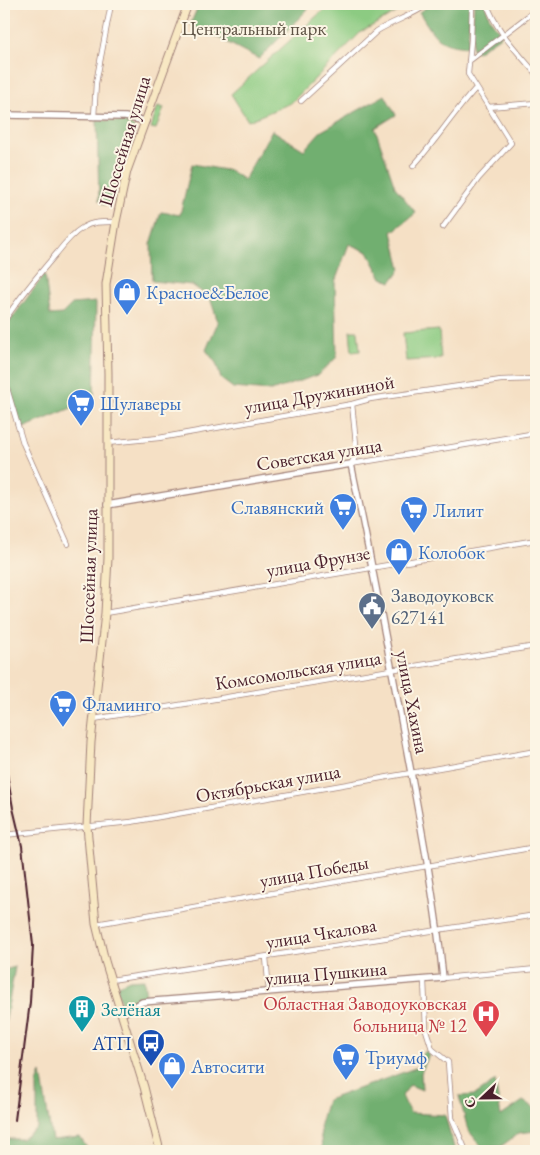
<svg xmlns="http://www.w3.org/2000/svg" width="540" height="1155" font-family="'EB Garamond',serif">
  <rect width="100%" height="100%" fill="#fcf5e5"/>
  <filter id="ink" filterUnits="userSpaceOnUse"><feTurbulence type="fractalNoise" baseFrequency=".02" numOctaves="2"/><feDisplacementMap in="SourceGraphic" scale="10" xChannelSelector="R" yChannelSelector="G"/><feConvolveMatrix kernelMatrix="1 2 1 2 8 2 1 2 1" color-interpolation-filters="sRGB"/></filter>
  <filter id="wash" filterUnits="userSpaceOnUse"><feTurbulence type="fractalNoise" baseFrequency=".0096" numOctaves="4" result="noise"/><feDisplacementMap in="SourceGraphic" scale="20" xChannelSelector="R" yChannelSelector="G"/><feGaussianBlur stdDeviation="1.12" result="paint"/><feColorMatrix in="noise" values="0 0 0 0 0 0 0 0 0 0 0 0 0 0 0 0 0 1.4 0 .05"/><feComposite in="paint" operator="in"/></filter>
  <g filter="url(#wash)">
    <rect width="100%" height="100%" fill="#f5e0c5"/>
    <path fill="#8ccb82" stroke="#6b7556" d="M333 4H412L361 32 291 103 248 121 231 94 320 13Z
      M158 106 164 108 156 129 151 128Z
      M439 330 441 359 406 361 403 333Z
      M350 331H358L360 351 352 352Z"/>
    <path fill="#71af70" stroke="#5e674e" d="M199 4H316L309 8 259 59 209 33 190 25Z
      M432 4H470L468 47C437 45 435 37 419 12Z
      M474 4H485L490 19 502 35 477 52 472 49Z
      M385 95 396 115 375 128 395 187 416 213 392 232 401 269 391 282 382 278 368 252 349 244 335 282 337 357 318 375 271 391 233 388 221 379 216 363 206 350 218 322 210 298 192 285 152 281 151 244 161 212 180 215 192 164 231 171 244 180 272 130 304 150 320 132Z
      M97 120 127 122 134 127 135 132 111 203 104 205 99 201Z
      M45 274 50 315 62 314 72 304 96 302 94 405 74 407 21 429 4 369V329Z
      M15 967 4 1030V970Z
      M144 979 146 997 121 1004 116 986 129 980Z
      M426 1051 429 1055 421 1073 422 1090 410 1085 402 1096 410 1113 445 1115 455 1151H322L320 1124 327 1100 418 1067 423 1064 421 1055Z
      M41 1073 52 1140 80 1137 89 1151H4V1136L6 1139H22L37 1128V1083Z
      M495 1081 501 1116 523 1101 536 1109V1131L519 1133 500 1147H482L468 1130 459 1096 475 1095Z"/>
  </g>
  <g filter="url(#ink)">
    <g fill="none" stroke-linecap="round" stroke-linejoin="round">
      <defs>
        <path id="minor" d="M487 4C496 31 518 52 536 74
          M469 61 536 10
          M301 101 377 31C393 21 412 16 428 4
          M488 107 536 103
          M94 117 96 83 111 4
          M413 166C436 141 453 113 476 88
          M443 227 479 178 511 143 468 74 471 40 472 4
          M4 321C20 297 38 275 57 253 64 244 72 234 82 228 93 221 104 222 116 222
          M4 378 23 443 68 544
          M107 443 159 438 352 404 370 399 501 380 536 379
          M351 464 536 433
          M351 464 357 454 352 404
          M105 613 536 540
          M94 719 536 646
          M4 835 131 822 536 751
          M96 924 536 847
          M266 957 269 992
          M443 978 536 969
          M111 980 536 915
          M424 980 426 1030 432 1049 448 1062 452 1118 466 1151"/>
        <path id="tertiary" d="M4 115 125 117 146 121
          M107 505 351 464C370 554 387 644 404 735 419 816 435 896 443 978L142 1002 122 1014"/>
        <path id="secondary" d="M160 1151 144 1087 105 961 96 924 87 826 91 742 105 613 108 558V374L106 284 116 222 127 171 188 4"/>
      </defs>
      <use href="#minor" stroke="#a08078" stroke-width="6"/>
      <use href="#tertiary" stroke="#a08078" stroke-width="8"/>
      <use href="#secondary" stroke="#a08078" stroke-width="9"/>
      <use href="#minor" stroke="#fff" stroke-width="4.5"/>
      <use href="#tertiary" stroke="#fff" stroke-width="5.5"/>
      <use href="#secondary" stroke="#f8e8c3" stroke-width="7"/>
      <path stroke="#4a1f2b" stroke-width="2" d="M4 757 13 808 22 846 33 945 30 1002 15 1120"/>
    </g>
  </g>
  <defs>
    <symbol id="shop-pin" viewBox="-11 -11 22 30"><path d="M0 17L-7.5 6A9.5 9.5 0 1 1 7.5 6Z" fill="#3f7fe0" stroke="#fcf5e5"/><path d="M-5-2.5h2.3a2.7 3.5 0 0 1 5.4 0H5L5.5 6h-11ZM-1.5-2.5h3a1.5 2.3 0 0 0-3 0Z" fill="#fff"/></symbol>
    <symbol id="supermarket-pin" viewBox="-11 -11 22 30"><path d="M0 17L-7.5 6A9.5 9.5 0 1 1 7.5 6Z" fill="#3f7fe0" stroke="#fcf5e5"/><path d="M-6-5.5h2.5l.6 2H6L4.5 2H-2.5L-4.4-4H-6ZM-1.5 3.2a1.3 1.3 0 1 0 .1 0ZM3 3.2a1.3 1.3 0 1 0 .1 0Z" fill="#fff"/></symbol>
    <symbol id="civic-pin" viewBox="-11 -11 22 30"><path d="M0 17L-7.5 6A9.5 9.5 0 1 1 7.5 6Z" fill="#5c6f8a" stroke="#fcf5e5"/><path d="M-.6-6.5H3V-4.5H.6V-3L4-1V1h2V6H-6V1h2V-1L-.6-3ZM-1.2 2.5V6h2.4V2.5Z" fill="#fff"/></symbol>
    <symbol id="building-pin" viewBox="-11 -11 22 30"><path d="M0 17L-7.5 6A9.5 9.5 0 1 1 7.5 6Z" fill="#0f9aa8" stroke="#fcf5e5"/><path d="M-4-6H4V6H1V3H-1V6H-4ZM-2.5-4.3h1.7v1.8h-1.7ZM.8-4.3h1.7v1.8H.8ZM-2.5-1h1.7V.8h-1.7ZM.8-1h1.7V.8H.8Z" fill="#fff"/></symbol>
    <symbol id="hospital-pin" viewBox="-11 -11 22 30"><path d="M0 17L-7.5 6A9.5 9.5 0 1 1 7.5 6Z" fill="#e0444e" stroke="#fcf5e5"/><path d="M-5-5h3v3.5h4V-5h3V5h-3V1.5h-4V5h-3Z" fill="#fff"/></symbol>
    <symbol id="bus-pin" viewBox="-11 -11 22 30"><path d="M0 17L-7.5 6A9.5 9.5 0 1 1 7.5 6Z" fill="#1a4fb4" stroke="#fcf5e5"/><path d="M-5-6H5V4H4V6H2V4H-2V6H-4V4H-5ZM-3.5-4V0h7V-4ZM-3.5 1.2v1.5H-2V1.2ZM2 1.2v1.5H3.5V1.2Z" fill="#fff"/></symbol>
  </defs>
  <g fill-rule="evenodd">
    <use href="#shop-pin" x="111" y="276" width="32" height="43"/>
    <use href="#supermarket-pin" x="65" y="387" width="32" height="43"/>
    <use href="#supermarket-pin" x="327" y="491" width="32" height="43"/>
    <use href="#supermarket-pin" x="398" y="494" width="32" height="43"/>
    <use href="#shop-pin" x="383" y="536" width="32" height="43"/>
    <use href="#civic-pin" x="356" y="590" width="32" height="43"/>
    <use href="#supermarket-pin" x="47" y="688" width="32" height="43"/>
    <use href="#building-pin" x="66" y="993" width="32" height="43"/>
    <use href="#hospital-pin" x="470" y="998" width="32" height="43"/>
    <use href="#bus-pin" x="135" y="1027" width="32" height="43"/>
    <use href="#supermarket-pin" x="330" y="1041" width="32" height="43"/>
    <use href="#shop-pin" x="156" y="1050" width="32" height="43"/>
  </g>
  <g text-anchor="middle" stroke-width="4" stroke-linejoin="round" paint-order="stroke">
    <g font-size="19" fill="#5e5345" stroke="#fcf5e5">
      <text x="254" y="35">Центральный парк</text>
    </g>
    <g font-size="19" fill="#4a1f2b" stroke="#fcf5e5">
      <text transform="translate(124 141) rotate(-73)" y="7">Шоссейная улица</text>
      <text transform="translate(319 394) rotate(-10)" y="7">улица Дружининой</text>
      <text transform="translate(319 454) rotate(-9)" y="7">Советская улица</text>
      <text transform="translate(318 561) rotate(-10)" y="7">улица Фрунзе</text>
      <text transform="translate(88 576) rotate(-88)" y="7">Шоссейная улица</text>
      <text transform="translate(298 670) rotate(-9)" y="7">Комсомольская улица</text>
      <text transform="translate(413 702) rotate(79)" y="7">улица Хахина</text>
      <text transform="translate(268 783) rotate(-10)" y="7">Октябрьская улица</text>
      <text transform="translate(314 871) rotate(-10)" y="7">улица Победы</text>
      <text transform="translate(321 933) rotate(-9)" y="7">улица Чкалова</text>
      <text transform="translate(326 973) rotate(-5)" y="7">улица Пушкина</text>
    </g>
    <g font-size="19" fill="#366cbe" stroke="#fcf5e5" text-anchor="start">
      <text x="146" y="299">Красное&amp;Белое</text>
      <text x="100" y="410">Шулаверы</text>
      <text x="324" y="514" text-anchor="end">Славянский</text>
      <text x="433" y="517">Лилит</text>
      <text x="418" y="559">Колобок</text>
      <text x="82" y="711">Фламинго</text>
      <text x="365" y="1064">Триумф</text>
      <text x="191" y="1073">Автосити</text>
    </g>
    <g font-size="19" fill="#4e5e75" stroke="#fcf5e5" text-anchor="start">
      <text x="391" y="602">Заводоуковск<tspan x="391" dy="22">627141</tspan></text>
    </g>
    <g font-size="19" fill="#be3a42" stroke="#fcf5e5" text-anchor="end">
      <text x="467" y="1010">Областная Заводоуковская<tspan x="467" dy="22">больница № 12</tspan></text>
    </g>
    <g font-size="19" fill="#0d838f" stroke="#fcf5e5" text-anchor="start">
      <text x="101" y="1016">Зелёная</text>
    </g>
    <g font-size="19" fill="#164399" stroke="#fcf5e5" text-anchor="end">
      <text x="132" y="1050">АТП</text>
    </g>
  </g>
  <rect width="540" height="1155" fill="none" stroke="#fcf5e5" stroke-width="20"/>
  <g transform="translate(482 1098) rotate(248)" stroke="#fcf5e5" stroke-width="4" paint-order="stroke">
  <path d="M0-4L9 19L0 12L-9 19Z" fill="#4a1f2b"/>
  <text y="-8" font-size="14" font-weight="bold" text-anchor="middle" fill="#4a1f2b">С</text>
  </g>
</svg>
